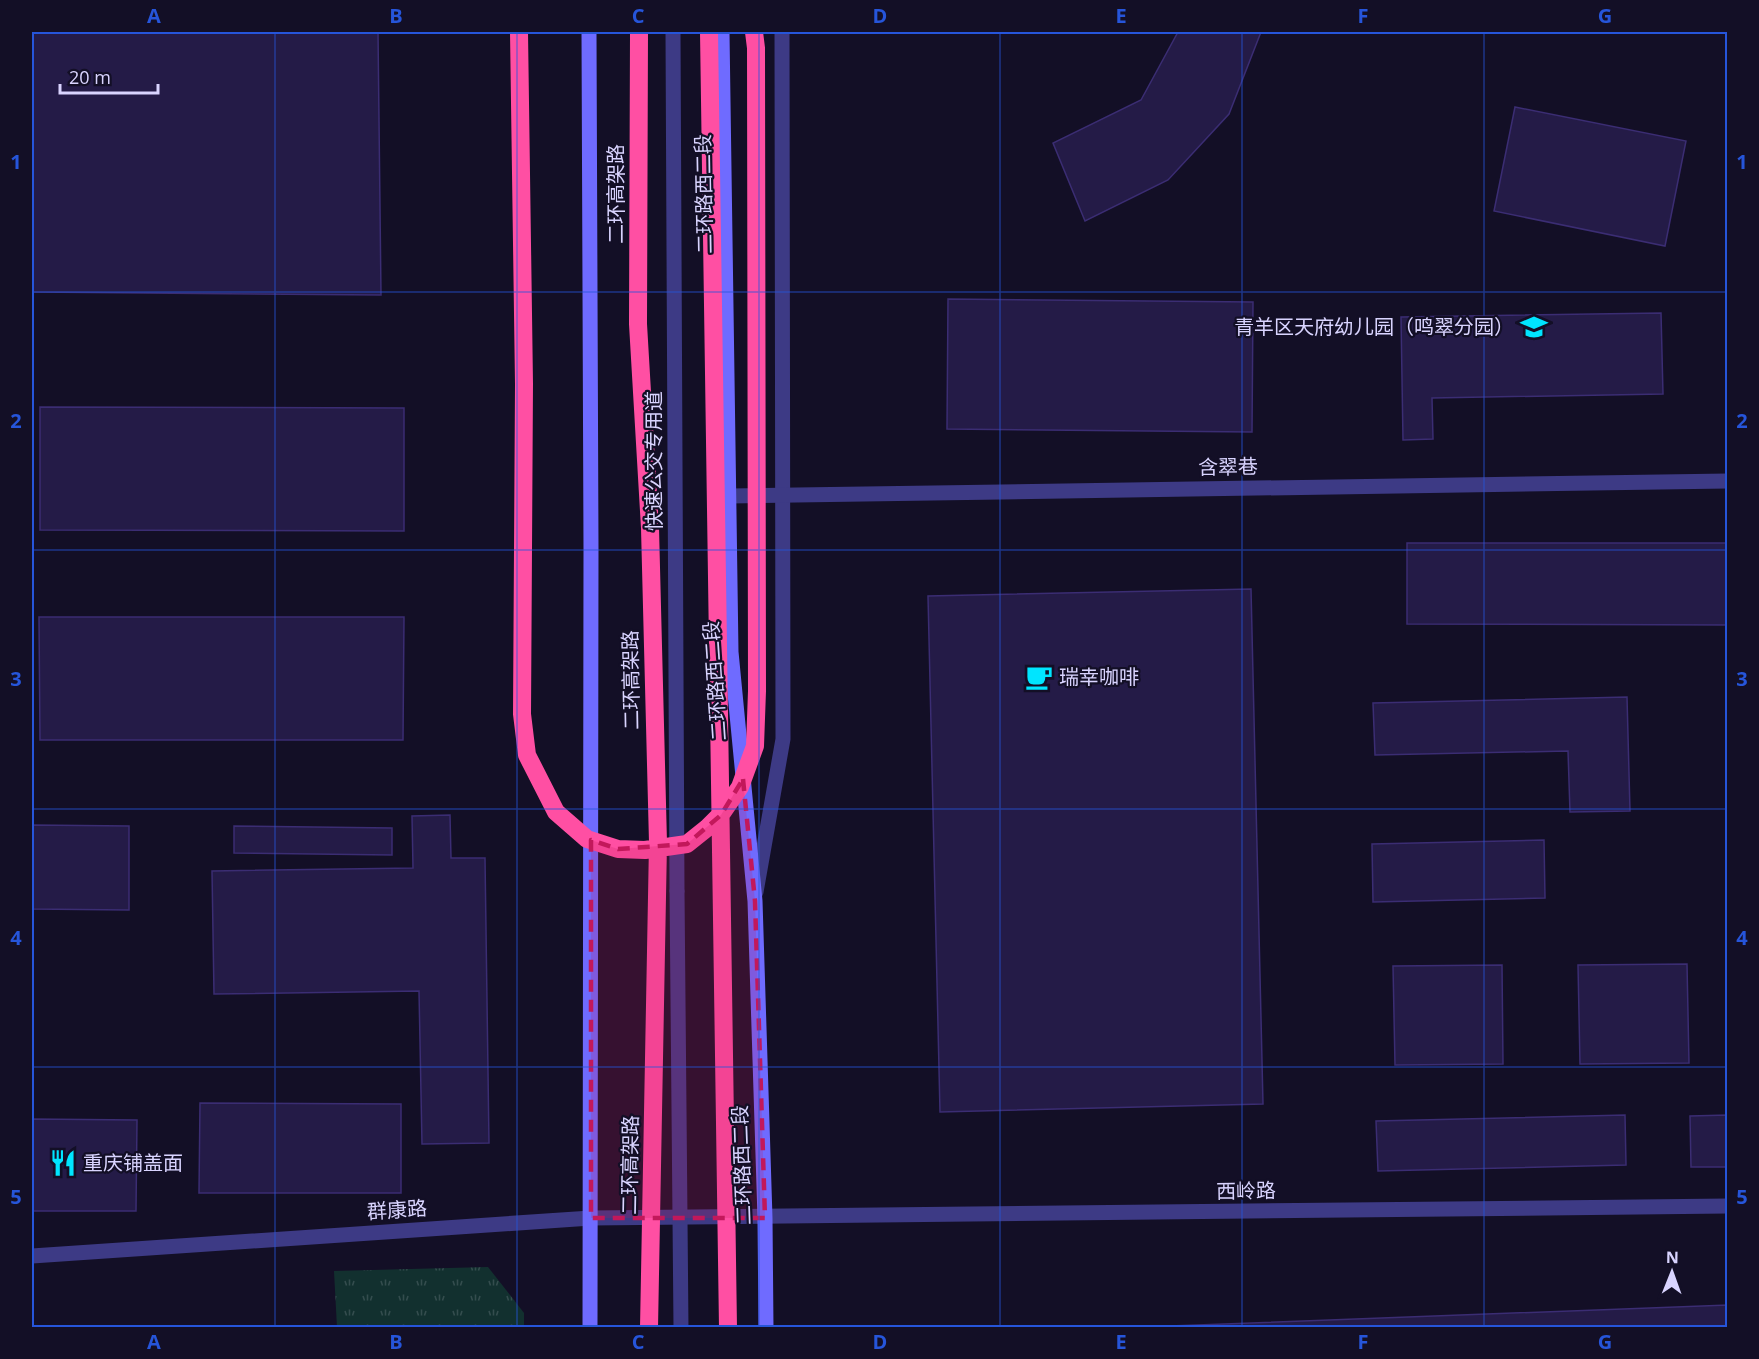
<svg xmlns="http://www.w3.org/2000/svg" width="1759" height="1359" font-family="'Open Sans','Noto Sans SC',sans-serif">
  <defs>
    <pattern id="grass-tufts" width="24" height="20" patternUnits="userSpaceOnUse" patternTransform="scale(1.5)"><rect width="24" height="20" fill="#12302f"/><path d="M3 7l-1-3M5 7V3M7 7l1-3M15 17l-1-3M17 17v-4M19 17l1-3" fill="none" stroke="#344d4e"/></pattern>
  </defs>
  <rect width="100%" height="100%" fill="#130f26"/>
  <path fill="url(#grass-tufts)" d="M488 1267 524 1313V1327H337L334 1271Z"/>
  <path fill="#241b47" stroke="#3b2d73" stroke-width="1.5" d="M32 32H378L381 295 32 292Z
    M1178 32H1261L1229 114 1168 180 1085 221 1053 143 1141 100Z
    M1515 107 1686 141 1665 246 1494 211Z
    M948 299 1253 302 1252 432 947 429Z
    M1661 313 1663 394 1432 398 1433 439 1403 440 1401 317Z
    M40 407 404 408V531L40 530Z
    M1407 543H1728V625L1407 624Z
    M1251 589 1263 1104 940 1112 928 596Z
    M39 617H404L403 740H40Z
    M1627 697 1630 811 1570 812 1568 751 1375 755 1373 703Z
    M450 815 451 858H485L489 1143 422 1144 419 991 214 994 212 871 413 868 412 816Z
    M32 825 129 826V910L32 909Z
    M234 826 392 828V855L234 853Z
    M1544 840 1545 898 1373 902 1372 844Z
    M1687 964 1689 1063 1580 1064 1578 965Z
    M1502 965 1503 1064 1395 1065 1393 966Z
    M200 1103 401 1104V1193H199Z
    M1625 1115 1626 1165 1378 1171 1376 1121Z
    M1728 1115V1167H1691L1690 1116Z
    M32 1119 137 1120 136 1211H32Z
    M1728 1305V1328H1170V1326Z"/>
  <g fill="none" stroke-linecap="round" stroke-linejoin="round">
    <path stroke="#3d3a85" stroke-width="15" d="M673 32 677 891
      M756 892 783 739 782 32"/>
    <path stroke="#3d3a85" stroke-width="15" d="M729 496 1728 481
      M32 1256 591 1218 1728 1206"/>
    <path stroke="#6f6bff" stroke-width="15" d="M589 32 591 549 590 1328
      M722 32 731 652 755 901 765 1218 766 1328"/>
    <path stroke="#3d3a85" stroke-width="15" d="M677 891 681 1328"/>
    <path stroke="#ff4fa3" stroke-width="18" d="M519 32 524 384 522 714 527 755 556 812 587 839 618 849 645 850 687 844 707 828 722 813 740 787 755 746 757 691 756 48 754 32
      M639 32 638 324 650 528 658 843 649 1328
      M709 32 728 1328"/>
  </g>
  <path fill="#c2185b" fill-opacity="0.2" stroke="#c2185b" stroke-width="4.5" stroke-dasharray="12 8" stroke-linejoin="round" d="M743 779 755 901 765 1218H591V840L618 849 687 844 721 815Z"/>
  <path fill="none" stroke="#2655da" stroke-width="1.5" stroke-opacity="0.55" d="M275 32V1328M517 32V1328M759 32V1328M1000 32V1328M1242 32V1328M1484 32V1328M32 292H1728M32 550H1728M32 809H1728M32 1067H1728"/>
  <defs>
    <symbol id="school-bare" viewBox="-9 -9 18 18"><path d="M0-5L7-2L0 1L-7-2ZM-4 1L0 2.5L4 1V4Q0 6-4 4Z" fill="#00e5ff" stroke="#130f26" stroke-width="2.5" paint-order="stroke"/></symbol>
    <symbol id="cafe-bare" viewBox="-9 -9 18 18"><path d="M-5.5-4.5H6V0H3Q3 3.5 0 3.5H-2.5Q-5.5 3.5-5.5 0ZM3-3.2v2h1.7v-2ZM-6 4.5H4V6H-6Z" fill="#00e5ff" stroke="#130f26" stroke-width="2.5" paint-order="stroke"/></symbol>
    <symbol id="restaurant-bare" viewBox="-9 -9 18 18"><path d="M-5-6h1v4h1v-4h1v4h1v-4h1v5L-1.5 .5V6h-2V.5L-5-1ZM5-6V6H3V1.5H1.5Q1.5-4 5-6Z" fill="#00e5ff" stroke="#130f26" stroke-width="2.5" paint-order="stroke"/></symbol>
  </defs>
  <g fill-rule="evenodd">
    <use href="#school-bare" x="1515" y="308" width="38" height="38"/>
    <use href="#cafe-bare" x="1020" y="658" width="38" height="38"/>
    <use href="#restaurant-bare" x="44" y="1144" width="38" height="38"/>
  </g>
  <g text-anchor="middle" stroke-width="4.5" stroke-linejoin="round" paint-order="stroke">
    <g font-size="20" fill="#d9d4ff" stroke="#130f26">
      <text transform="translate(616 194) rotate(-90)" y="7">二环高架路</text>
      <text transform="translate(704 194) rotate(-91)" y="7">二环路西二段</text>
      <text transform="translate(654 461) rotate(-90)" y="7">快速公交专用道</text>
      <text transform="translate(1228 467) rotate(-1)" y="7">含翠巷</text>
      <text transform="translate(631 680) rotate(-91)" y="7">二环高架路</text>
      <text transform="translate(715 681) rotate(-94)" y="7">二环路西二段</text>
      <text transform="translate(630 1165) rotate(-89)" y="7">二环高架路</text>
      <text transform="translate(742 1165) rotate(-92)" y="7">二环路西二段</text>
      <text transform="translate(1246 1191) rotate(-1)" y="7">西岭路</text>
      <text transform="translate(397 1210) rotate(-4)" y="7">群康路</text>
    </g>
    <g font-size="20" fill="#d9d4ff" stroke="#130f26" text-anchor="start">
      <text x="1514" y="334" text-anchor="end">青羊区天府幼儿园（鸣翠分园）</text>
      <text x="1059" y="684">瑞幸咖啡</text>
      <text x="83" y="1170">重庆铺盖面</text>
    </g>
  </g>
  <rect width="1759" height="1359" fill="none" stroke="#130f26" stroke-width="66"/>
  <g transform="translate(1672 1272) rotate(1)" stroke="#130f26" stroke-width="4.5" paint-order="stroke">
  <path d="M0-4.5L10 22L0 15L-10 22Z" fill="#d9d4ff"/>
  <text y="-9" font-size="16" font-weight="bold" text-anchor="middle" fill="#d9d4ff">N</text>
  </g>
  <path d="M60 84v9h98v-9" fill="none" stroke="#d9d4ff" stroke-width="3"/>
  <text x="69" y="84" font-size="18" fill="#d9d4ff" stroke="#130f26" stroke-width="4.5" paint-order="stroke">20 m</text>
  <rect x="33" y="33" width="1693" height="1293" fill="none" stroke="#2655da" stroke-width="2"/>
  <g font-size="20" text-anchor="middle" font-weight="bold" fill="#2655da">
    <text x="154" y="23">A</text>
    <text x="396" y="23">B</text>
    <text x="638" y="23">C</text>
    <text x="880" y="23">D</text>
    <text x="1121" y="23">E</text>
    <text x="1363" y="23">F</text>
    <text x="1605" y="23">G</text>
    <text x="16" y="169">1</text>
    <text x="1742" y="169">1</text>
    <text x="16" y="428">2</text>
    <text x="1742" y="428">2</text>
    <text x="16" y="686">3</text>
    <text x="1742" y="686">3</text>
    <text x="16" y="945">4</text>
    <text x="1742" y="945">4</text>
    <text x="16" y="1204">5</text>
    <text x="1742" y="1204">5</text>
    <text x="154" y="1349">A</text>
    <text x="396" y="1349">B</text>
    <text x="638" y="1349">C</text>
    <text x="880" y="1349">D</text>
    <text x="1121" y="1349">E</text>
    <text x="1363" y="1349">F</text>
    <text x="1605" y="1349">G</text>
  </g>
</svg>
